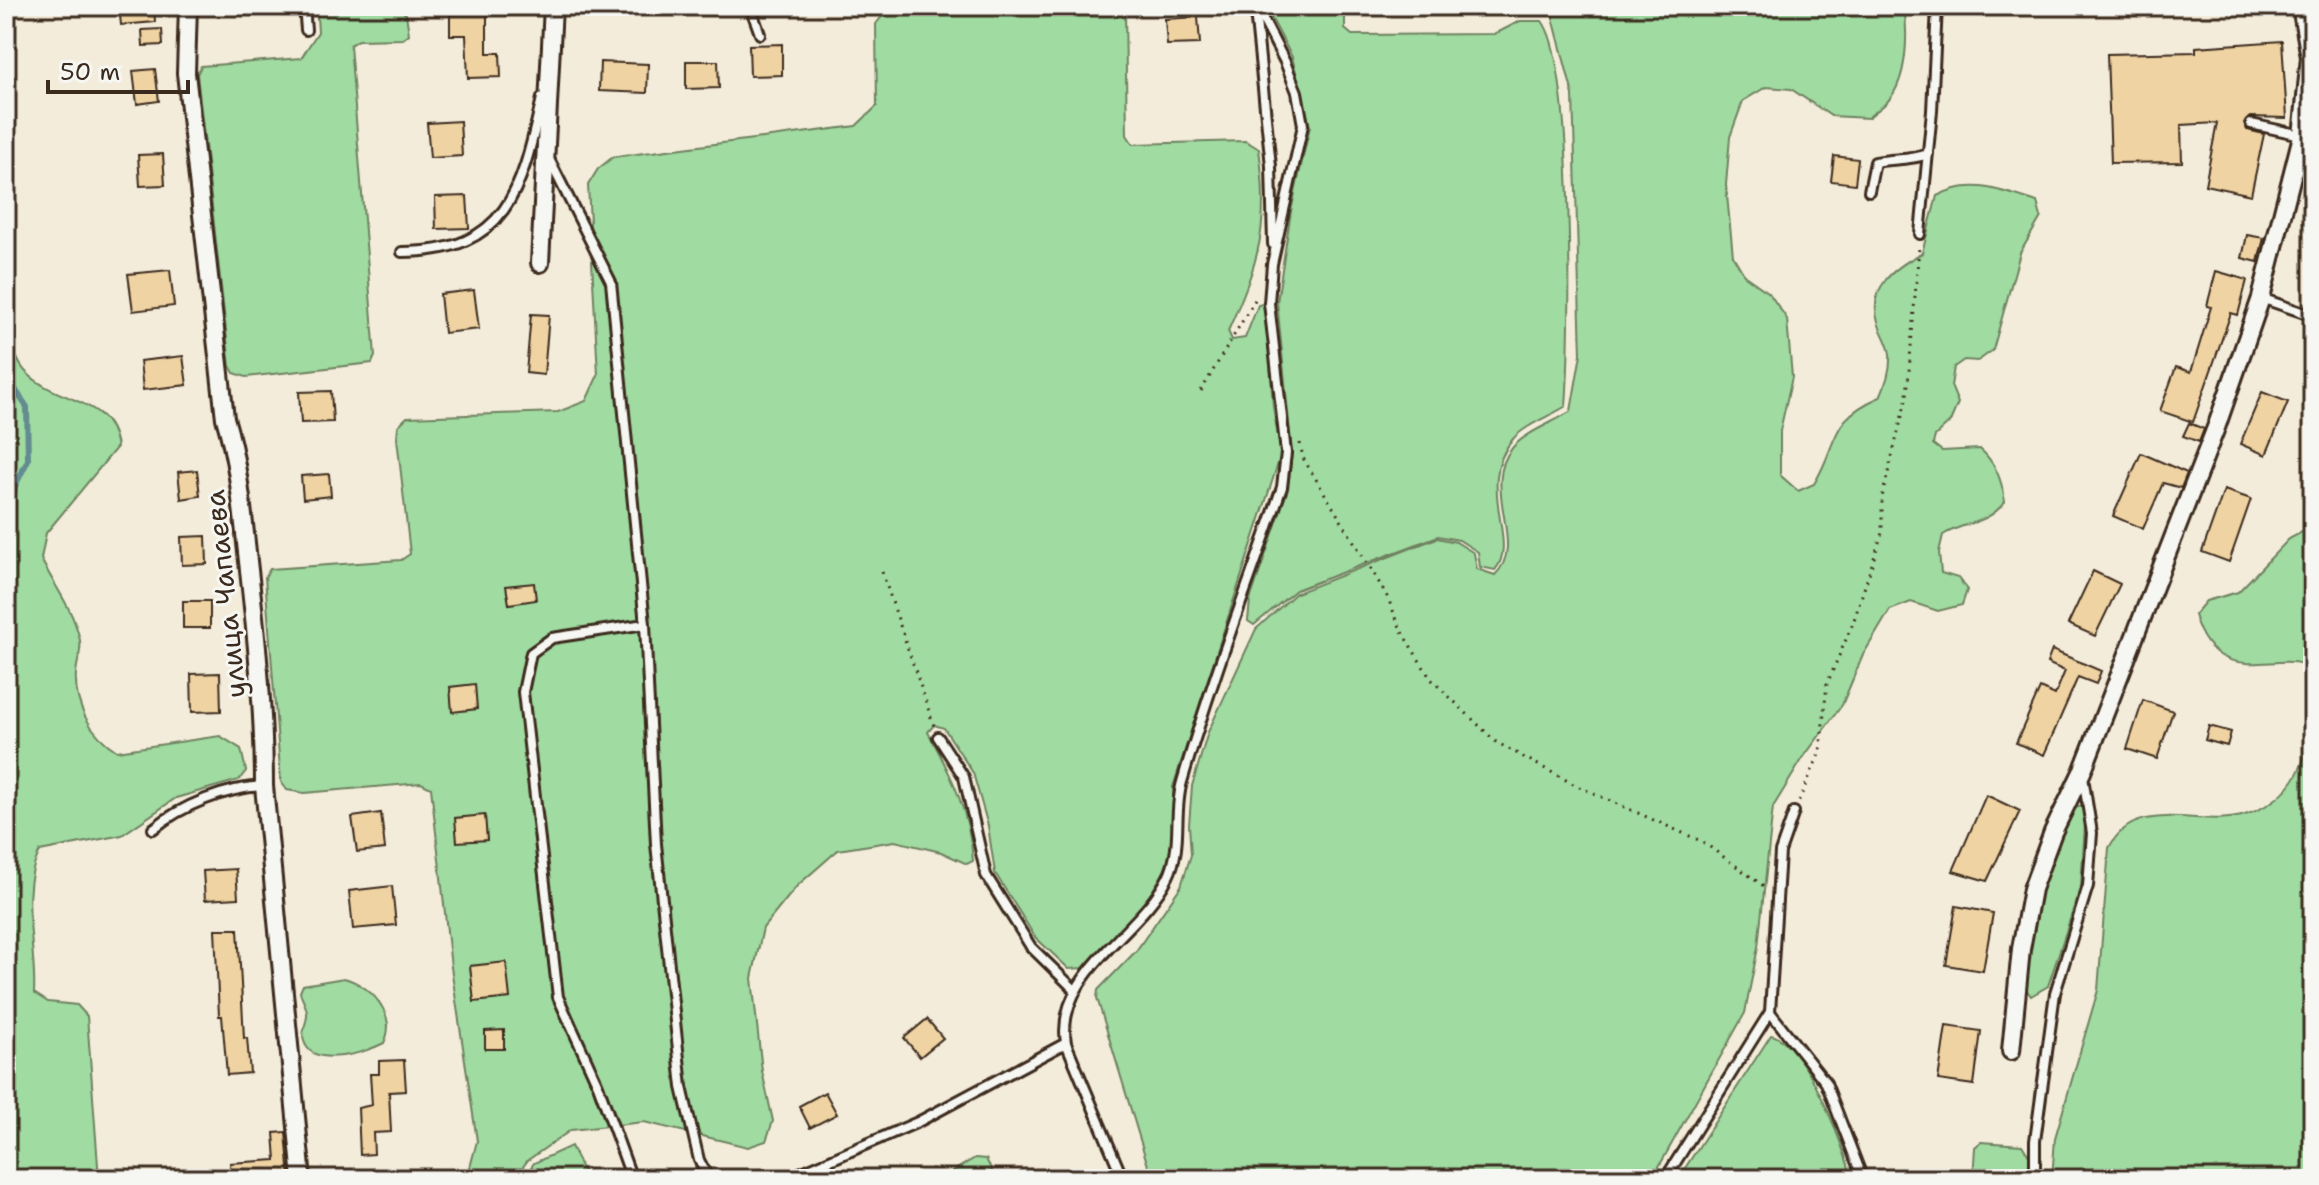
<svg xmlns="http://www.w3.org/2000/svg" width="2319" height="1185" font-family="'Shantell Sans',sans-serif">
  <rect width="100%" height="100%" fill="#f4ecda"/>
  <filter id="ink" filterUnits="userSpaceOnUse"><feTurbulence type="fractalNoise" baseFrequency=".0125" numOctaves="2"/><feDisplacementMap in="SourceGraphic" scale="16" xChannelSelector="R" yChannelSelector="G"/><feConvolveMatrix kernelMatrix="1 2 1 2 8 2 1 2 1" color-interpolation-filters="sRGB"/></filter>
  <g filter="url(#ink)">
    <path fill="#a0dba1" stroke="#6e8260" stroke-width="2" d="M898 6H1129L1125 12 1127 135 1133 144 1246 141 1259 149C1270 227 1259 261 1228 331L1232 340 1245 338 1258 305 1266 303 1273 407 1281 454 1173 787V857L1145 903 1083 968 1069 969 1035 937 995 873 988 826 973 773 944 728 934 725 928 732C951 774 970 813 973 861L967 864 941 852 895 841 838 850 797 886 763 928 752 978 762 1071 773 1121 766 1141 748 1147 644 1122 571 1130 528 1160 514 1179H467L477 1141 451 967 431 788 421 783 304 793 287 790 281 782 265 577 270 569 401 560 410 554 397 438 398 426 407 417 558 412 586 401 598 375 588 185 598 169 613 157 856 126 877 106 876 24 887 10Z
      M1265 6H1345V29L1352 35 1495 34 1520 21H1542C1575 63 1571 342 1566 406 1551 416 1525 425 1513 439 1474 485 1520 542 1495 570L1480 567 1478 552 1459 540 1438 536 1296 590 1254 625 1248 621 1250 600 1288 489 1292 453 1277 302 1291 211 1310 126 1292 57Z
      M1550 6H1904C1908 34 1908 78 1888 101 1883 107 1874 112 1868 118L1831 116 1791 89 1766 87 1743 101 1730 137 1726 185 1733 256 1745 276 1769 293 1787 319 1792 377 1780 431V475L1798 491 1814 484C1840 441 1827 420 1880 397 1886 383 1891 370 1890 354 1889 344 1882 334 1879 325 1866 288 1894 268 1922 253L1937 196C1972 177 2002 191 2037 202L2041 217 2020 253 1993 350 1978 361 1964 360 1954 367 1951 386 1958 403 1950 422 1935 436 1933 444 1942 451 1980 449C1996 463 2002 481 2005 502 1984 527 1970 519 1943 535L1939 552 1941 573 1958 578 1967 590 1962 605 1938 611 1911 602 1890 610 1863 655 1842 705 1803 758 1773 807 1758 947 1745 1013 1652 1179H1152L1097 998 1098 990 1136 951 1181 886 1191 855 1189 825 1192 786 1208 732 1256 629 1296 593 1437 538 1456 542 1474 553 1477 569 1495 575C1528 544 1479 487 1513 447 1526 432 1555 422 1571 411L1581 354 1573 95Z
      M323 8H397L406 14 409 34 403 39 358 40 350 45 375 356 372 363 246 377 234 373 230 366 197 74 201 66 301 58 318 32 317 16Z
      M6 331C11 344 16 361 25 371 57 405 110 395 117 447L46 533 41 559C54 585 72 608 79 636 83 648 77 661 76 673 74 705 90 734 117 751L220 736 241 749 246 771 239 780 176 798 122 835 40 851C18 891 37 949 34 993L48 1002 77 1005 87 1016 99 1179H6Z
      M2313 526V671C2288 642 2218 698 2194 615L2206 601 2238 592 2289 539Z
      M2313 687V1179H2052L2055 1138 2098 990 2109 848C2135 795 2200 829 2245 815 2291 800 2319 756 2302 710Z
      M2080 806 2086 809 2081 886 2048 986 2031 996 2024 986 2037 891 2072 810Z
      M344 978C370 985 398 1014 384 1043 365 1053 312 1069 304 1041 301 1032 306 1025 307 1016 308 1007 302 1001 300 992L303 985Z
      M1771 1035C1806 1042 1844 1147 1852 1179H1678Z
      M1981 1142 2022 1145 2029 1156V1179H1973L1975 1147Z
      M571 1146 587 1179H523L534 1163Z
      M975 1158 986 1159 996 1179H940Z"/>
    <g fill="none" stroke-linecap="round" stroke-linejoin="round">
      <path stroke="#648c91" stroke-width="6" d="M6 376 27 407 28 460 15 486 6 536"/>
    </g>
    <path fill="#efd3a3" stroke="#3b2a1e" stroke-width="2" d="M119 6H154L155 22 121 25Z
      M450 14H487V53H500L501 77 468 78 466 35H450Z
      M1198 17 1200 44 1167 45 1165 19Z
      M162 29 163 45 143 46 142 30Z
      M2282 41 2287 118 2250 117 2244 123 2247 130 2264 134 2251 195 2205 185 2217 123 2181 125 2182 162 2111 163 2107 54 2196 52V47Z
      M782 44V75L750 76 749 45Z
      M686 61H718L719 88 686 89Z
      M600 62 648 64 647 93 599 91Z
      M155 69 159 101 137 104 133 71Z
      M460 121 462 156 430 158 427 123Z
      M163 154 165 185 140 186 138 155Z
      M1834 156 1858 159 1855 184 1831 181Z
      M467 196 469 228 436 229 435 197Z
      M2247 235 2264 238 2258 262 2242 258Z
      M170 270 174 306 133 311 128 274Z
      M2216 271 2247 280 2238 315 2231 313 2193 422 2160 411 2176 367 2191 372 2211 307 2207 306Z
      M474 290 479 329 444 333 440 294Z
      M531 314 549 315 544 375 526 373Z
      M183 356 187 385 143 390 140 361Z
      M331 391 333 422 301 423 299 392Z
      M2262 392 2288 402 2266 455 2240 444Z
      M2189 423 2204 429 2199 442 2183 436Z
      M2141 453 2187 473 2181 488 2163 483 2143 529 2113 516Z
      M197 470 200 496 181 499 178 472Z
      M329 474 331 496 303 499 301 476Z
      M2224 490 2251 499 2229 562 2202 552Z
      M206 536 207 564 182 565 181 537Z
      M2093 571 2120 584 2095 636 2068 624Z
      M534 583 536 600 509 604 506 586Z
      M183 601H210V628H183Z
      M2052 650 2101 671 2096 684 2078 677 2044 755 2016 743 2040 688 2055 695 2065 671 2047 663Z
      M220 673 221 711 192 712 191 674Z
      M475 684 477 709 452 712 450 687Z
      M2143 700 2173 711 2157 759 2127 749Z
      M2209 726 2231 732 2227 746 2205 740Z
      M1986 795 2020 811 1987 881 1953 871Z
      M381 813 385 849 357 852 352 817Z
      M485 815 487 840 457 842 455 818Z
      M236 869 238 898 205 900 203 871Z
      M392 886 396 925 353 929 349 891Z
      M1956 906 1993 913 1983 971 1946 965Z
      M215 929H238L244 1038H247L250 1073 227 1075 222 1016H219Z
      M506 962 510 998 474 1002 470 966Z
      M927 1019 943 1038 920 1057 904 1038Z
      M1946 1026 1981 1031 1974 1085 1938 1080Z
      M504 1030V1049H485V1031Z
      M404 1060 406 1091 389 1092 391 1132 373 1133 374 1154 360 1155 358 1108 372 1105 370 1074H379V1061Z
      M825 1092 837 1114 810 1128 799 1106Z
      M286 1132 290 1179H231L230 1163 276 1160 274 1133Z"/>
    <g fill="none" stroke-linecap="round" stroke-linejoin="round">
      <defs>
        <path id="service" d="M304 6 306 30
          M750 6 760 34
          M1255 11 1271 166 1273 244
          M2251 124 2301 135
          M549 159 611 282 645 624 656 844 682 1087 699 1160 709 1179
          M1869 191 1875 162C1894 158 1909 161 1928 154
          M1920 234 1932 111 1937 6
          M402 252C510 252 522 186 542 98
          M2261 298 2313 316
          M938 737 964 777 986 875 1031 947 1075 990
          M153 829C182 805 226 788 263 786
          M1770 1012 1826 1083 1863 1179
          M632 1179 598 1085 558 997 523 692 531 653 552 638 645 624
          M786 1179 918 1122 1066 1043
          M1123 1179 1066 1043C1055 973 1140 934 1168 877 1183 847 1173 813 1182 782 1211 682 1248 585 1282 487L1286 453 1269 303 1272 264 1303 125 1297 92 1285 62 1256 6
          M1665 1179 1770 1012 1780 852 1794 812
          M2035 1179V1141L2055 993 2088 886 2092 833 2083 777"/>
        <path id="minor" d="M188 6 186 73 225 418C240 468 243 519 249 570 257 642 264 714 264 786L302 1179
          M540 263 553 6
          M2011 1051 2021 949 2032 889 2053 832 2082 772 2217 425 2261 298 2302 136 2310 57 2301 6"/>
      </defs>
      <use href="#service" stroke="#3b2a1e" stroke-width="14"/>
      <use href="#minor" stroke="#3b2a1e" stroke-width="22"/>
      <path stroke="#3b2a1e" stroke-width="3" stroke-dasharray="2 6" stroke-linecap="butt" d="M1201 391 1256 298
        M1300 443 1303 458 1386 594 1403 634 1431 679 1496 742 1577 786 1703 842 1765 887
        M882 572 934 726
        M1799 801 1820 752 1827 684 1853 623 1882 533V497L1907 396 1919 247"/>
      <use href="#service" stroke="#f6f6f2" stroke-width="8"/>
      <use href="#minor" stroke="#f6f6f2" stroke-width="16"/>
    </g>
  </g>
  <g text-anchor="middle" stroke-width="6" stroke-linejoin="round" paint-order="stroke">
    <g font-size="28" fill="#3b2a1e" stroke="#f6f6f2">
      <text transform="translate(225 594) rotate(-96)" y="10">улица Чапаева</text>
    </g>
  </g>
  <rect width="2319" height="1185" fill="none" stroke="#f6f6f2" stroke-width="32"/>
  <rect x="16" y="16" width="2287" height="1153" fill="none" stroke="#3b2a1e" stroke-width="3" filter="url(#ink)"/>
  <path d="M48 80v12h140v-12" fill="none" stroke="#3b2a1e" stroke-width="4"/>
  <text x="60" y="80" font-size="24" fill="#3b2a1e" stroke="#f6f6f2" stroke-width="6" paint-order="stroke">50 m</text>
</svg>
